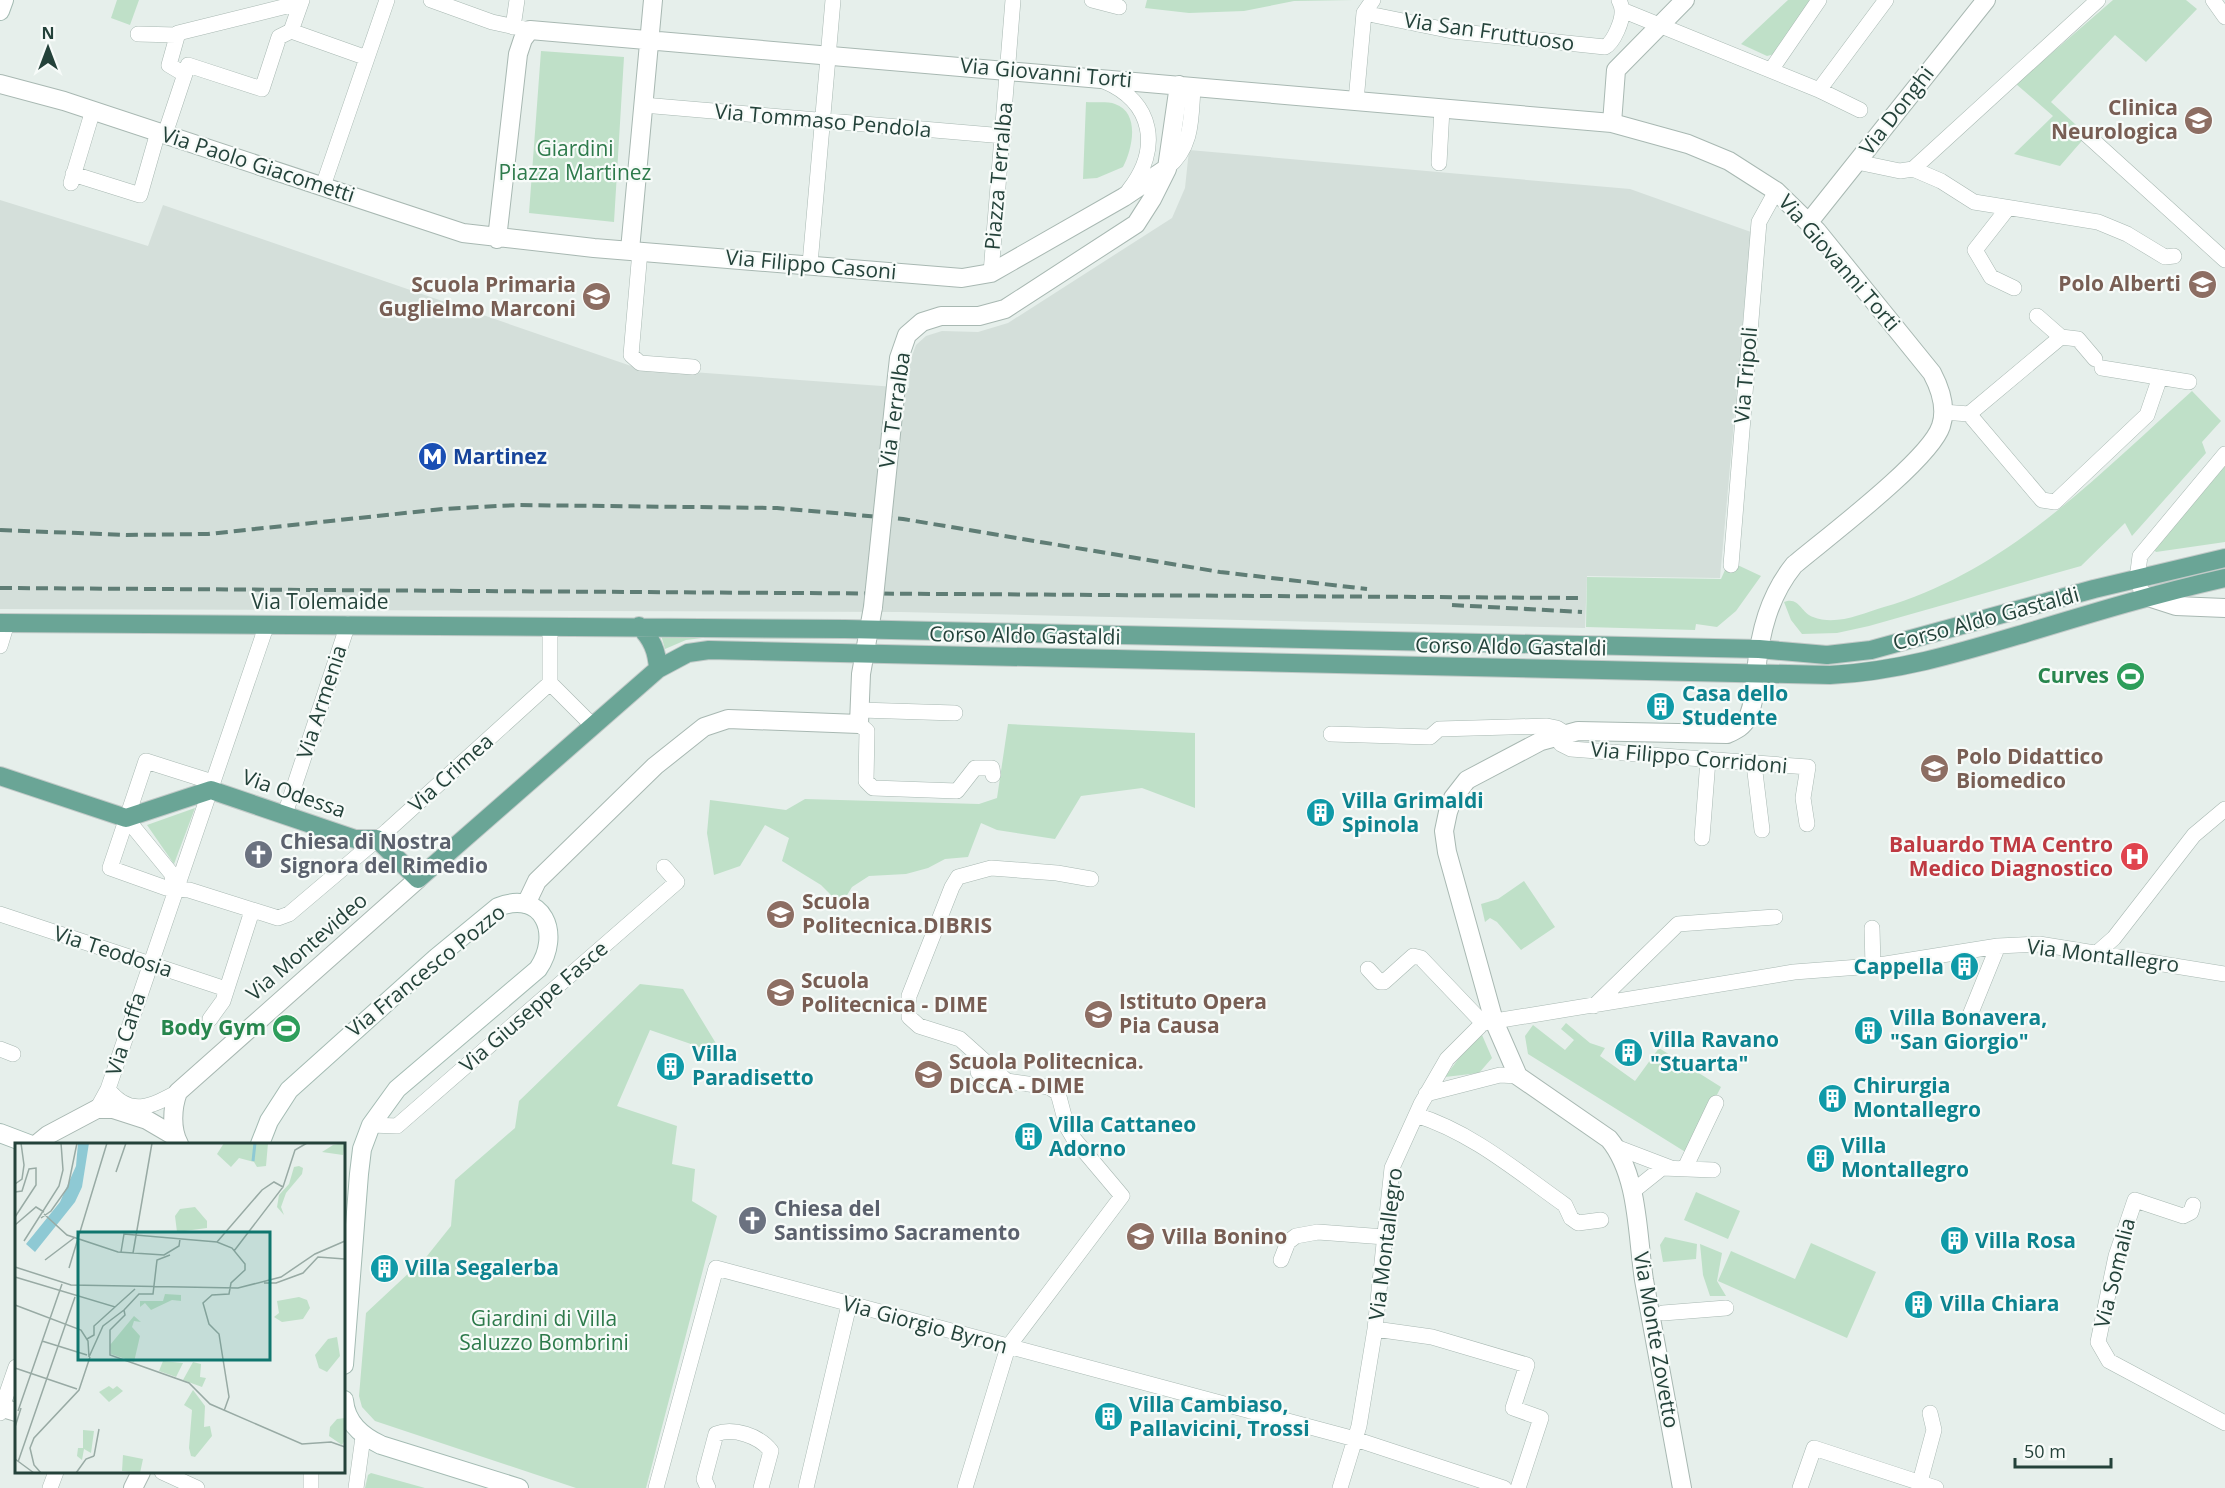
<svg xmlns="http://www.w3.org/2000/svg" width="2225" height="1488" font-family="'Open Sans',sans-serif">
  <rect width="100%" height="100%" fill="#e6efeb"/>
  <path fill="#d4dfda" d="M1189 150 1630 189 1751 232 1720 578 1587 576 1585 628 901 612 0 609V200L148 246 163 205 637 368 909 388 910 361 916 345 926 336 942 331 978 332 1008 323 1172 218 1185 188Z"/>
  <path fill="#bfe0c8" d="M117 0H139L130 25 111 18Z
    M1147 0H1353L1294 1 1244 11 1189 13 1145 8Z
    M1788 0H1813L1775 54 1767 56 1741 44Z
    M2113 0H2186L2197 9 2146 62 2115 35 2051 102 2087 135 2060 166 2014 154 2053 116 2016 84Z
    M541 51 624 57 614 222 529 213Z
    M1086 102C1095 103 1108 101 1115 104 1141 113 1132 150 1123 167L1097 178 1083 179Z
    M2192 391 2221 421 2202 442 2206 453 2132 536 2125 523 2081 566 1869 626 1837 633 1802 634 1791 620 1784 602C1799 596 1801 613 1813 617 1836 626 1861 614 1884 607 2008 571 2098 475 2192 391Z
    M2225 466V542L2156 552 2154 550Z
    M1729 561 1761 576 1736 611 1717 627 1696 624 1695 630 1586 627 1587 577 1721 579Z
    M661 635 839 636V639L702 638 686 640 665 649Z
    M1008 724 1195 733V808L1142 788 1081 796 1055 839 997 830 981 823 968 857 945 859 928 868 906 874 869 876 852 887 841 905 821 885 782 861 789 838 765 825 740 866 714 875 707 833 710 800 786 810 805 799 979 804 997 798Z
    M195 808 174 864 147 825Z
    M1524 881 1555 927 1521 950 1497 922 1490 918 1485 922 1481 904 1498 899Z
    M640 984 683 989 723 1055 650 1030 617 1106 677 1126 672 1164 695 1169 692 1201 717 1216 646 1488H576L375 1421 362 1407 359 1396 366 1313 427 1256 451 1226 455 1180 515 1128 519 1101Z
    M1566 1023 1590 1043 1605 1048 1600 1056 1635 1081 1659 1048 1721 1087 1687 1153 1528 1054 1525 1036 1533 1025 1565 1050 1574 1040 1561 1029Z
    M1482 1035 1492 1058 1479 1073 1445 1077 1467 1047Z
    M1696 1192 1740 1211 1728 1239 1684 1220Z
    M1665 1237 1697 1244 1696 1259 1663 1262 1660 1245Z
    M1811 1243 1876 1272 1847 1338 1718 1281 1731 1251 1795 1279Z
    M1700 1244 1722 1253 1717 1281 1726 1296H1710L1703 1275Z
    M371 1473 425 1488H365L368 1475Z"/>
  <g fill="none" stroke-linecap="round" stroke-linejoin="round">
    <defs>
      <path id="minor" d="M431 0 492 22 530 30
        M1092 0 1119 7
        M2213 0 2225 17
        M1622 10 1819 90 1860 110
        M1364 13 1452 31 1605 47C1614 42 1623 20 1622 10 1622 6 1620 3 1619 0
        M513 27 517 0
        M291 31 367 58
        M138 34 176 35
        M1771 70 1819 0
        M184 74 169 65 178 33 291 5 299 0
        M1104 81C1154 102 1161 149 1129 190
        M1819 90 1886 0
        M1356 101 1364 13 1373 0
        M643 105 1004 136
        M165 134 188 65 262 89 279 37 291 31 302 0
        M2087 135 2225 260
        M1857 162 1900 171 1913 169 2098 0
        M1439 163 1442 109
        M1167 168C1193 147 1191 118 1193 87
        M1913 169 1941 181 1974 202 2098 222 2127 234 2165 257 2174 256
        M73 174 140 195 158 132
        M71 183 93 110
        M323 186 387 0
        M2008 208 1975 250 1991 277 2014 288
        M640 251 631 355 640 363 693 367
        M810 264 833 0
        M991 273 1013 0
        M2037 316 2061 337 2078 339 2095 359
        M2102 368 2189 382
        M1943 412 1969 414 2042 500 2055 502 2147 415 2160 377
        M1969 414 2061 337
        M1731 565 1759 222 1776 191
        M2148 597 2141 590 2137 579 2140 556 2225 454
        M0 646 7 623
        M550 683 592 725
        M860 710 955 713
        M859 724 867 731 866 781 873 788 957 791 975 768H992L993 775
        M1331 734 1430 737 1439 729 1547 726 1557 728 1565 733
        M1555 736 1561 744 1571 749 1808 767 1803 798 1807 824
        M1754 764 1762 830
        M211 790 206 780 146 761 110 868 166 888 189 890 278 918 289 914 387 831 550 683V626
        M285 814 348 624
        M126 818 171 873 176 890
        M1702 838 1708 760
        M0 914 226 989
        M1872 928 1873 966
        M2098 952 2114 938 2194 835 2225 809
        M1368 969 1380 982H1384L1413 956 1421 958 1483 1023
        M1594 1006 1678 924 1775 917
        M1970 1015 1998 946
        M210 1019 223 1001 252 911
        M0 1049 13 1054
        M1008 1082 960 1039 919 1026 909 1017V996L952 887 958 877 991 868 1057 873 1091 879
        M108 1089C130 1118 152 1106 178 1092
        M1426 1094 1500 1075 1518 1076
        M97 1109 108 1089 267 624
        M1416 1115C1471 1132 1517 1171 1565 1205L1571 1218 1578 1223 1601 1220
        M371 1125 397 1126 677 882 664 867
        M1616 1147 1671 1168
        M1685 1168 1716 1103
        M1632 1192 1662 1168 1713 1170
        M2193 1205 2191 1212 2183 1216 2135 1200 2116 1256 2098 1342 2109 1361 2225 1423
        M1281 1260 1288 1242 1296 1236 1318 1232 1385 1237
        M1663 1313 1726 1308
        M1375 1329 1432 1337 1527 1365 1513 1408 1541 1418 1518 1488
        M0 1413 16 1367
        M162 1472 197 1488
        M1920 1482 1934 1430 1930 1413
        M50 1488 56 1472
        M311 1488V1472
        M356 1488 363 1437
        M656 1488 716 1268 1355 1439 1504 1488
        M708 1488 704 1479 716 1434C733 1427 760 1436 771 1451L761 1488
        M806 1488 849 1305
        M965 1488 1008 1347 1122 1196 1074 1139 1067 1127 1058 1093 1049 1087 986 1078 978 1072
        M1340 1488 1359 1426 1375 1329 1392 1168 1421 1104 1447 1059 1483 1023 1794 972 1873 966 1998 946 2039 944 2225 974
        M1800 1488 1814 1448 1936 1488"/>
      <path id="tertiary" d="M0 84 64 101 463 233 594 248 962 278 991 273 1124 197 1167 168 1179 85
        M1612 123 1616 70 1685 0
        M1809 222 1986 0
        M497 239 518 54 523 39 530 30 1612 123 1688 144 1729 161 1776 191 1817 231 1932 373C1941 390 1947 408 1941 426 1930 460 1826 538 1794 565 1769 596 1760 632 1756 672 1755 687 1754 704 1748 717 1743 727 1736 730 1727 734L1578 731 1541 741 1467 780 1453 798 1448 812 1444 831 1447 852 1494 1021 1518 1076 1609 1139C1639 1175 1637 1235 1644 1280 1656 1349 1670 1419 1682 1488
        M630 250 653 0
        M897 376 899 358 907 335 922 322 941 316H979L1005 309 1136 224 1152 199 1167 169
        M2148 597 2176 606 2225 608
        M526 904 537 881 655 766 704 727 728 719 859 724 861 674 873 607
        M37 1144 48 1135 97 1109H113L147 1120 176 1137
        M179 1144C171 1129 172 1108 178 1092L418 879
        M0 1407 16 1412
        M133 1488 141 1472"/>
      <path id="secondary" d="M0 11 4 0
        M0 1133 29 1144
        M260 1144 269 1121 289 1090 436 958 498 907C543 889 562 934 538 969L397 1089 371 1125 362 1149 359 1174 344 1365
        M344 1400C346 1423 362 1436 381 1445L519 1488"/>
      <path id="primary" d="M0 623 845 629 1759 649 1827 655 1871 650 2094 589 2225 558
        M639 626C652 639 657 651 658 669
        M0 776 126 818 211 790 355 839H377L418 879 658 669 688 653 709 650 1830 675C1897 672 1962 652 2026 633 2092 613 2158 593 2225 578"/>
    </defs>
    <use href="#minor" stroke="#a8b8b2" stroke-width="16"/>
    <use href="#tertiary" stroke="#a8b8b2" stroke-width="20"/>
    <use href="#secondary" stroke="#a4bbb3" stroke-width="20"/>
    <use href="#primary" stroke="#c2cac8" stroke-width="20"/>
    <use href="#minor" stroke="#fff" stroke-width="15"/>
    <use href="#tertiary" stroke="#fff" stroke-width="18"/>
    <use href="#secondary" stroke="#fff" stroke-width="18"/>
    <use href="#primary" stroke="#6aa596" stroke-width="18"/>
    <path stroke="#5f7d75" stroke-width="4" stroke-dasharray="12 6" stroke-linecap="butt" d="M0 530 126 535 208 534 443 509 517 505 777 508 903 519 1220 572 1367 589
      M0 588 1582 598
      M1452 605 1582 612"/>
    <defs>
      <path id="tertiary-bridge" d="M873 607 897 376"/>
    </defs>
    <use href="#tertiary-bridge" stroke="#a8b8b2" stroke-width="20" stroke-linecap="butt"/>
    <use href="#tertiary-bridge" stroke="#fff" stroke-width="18"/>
  </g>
  <defs>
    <symbol id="university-disc" viewBox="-11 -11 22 22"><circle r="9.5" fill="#8d6e63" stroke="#f7fbf9"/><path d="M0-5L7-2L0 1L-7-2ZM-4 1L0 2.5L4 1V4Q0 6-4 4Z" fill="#fff"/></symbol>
    <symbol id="school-disc" viewBox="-11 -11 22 22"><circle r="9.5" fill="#8d6e63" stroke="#f7fbf9"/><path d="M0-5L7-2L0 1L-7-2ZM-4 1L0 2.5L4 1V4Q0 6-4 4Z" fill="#fff"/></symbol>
    <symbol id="metro-disc" viewBox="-11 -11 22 22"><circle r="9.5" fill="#1a4fb4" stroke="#f7fbf9"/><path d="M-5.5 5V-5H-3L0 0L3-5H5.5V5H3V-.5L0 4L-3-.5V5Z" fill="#fff"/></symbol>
    <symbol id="stadium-disc" viewBox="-11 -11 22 22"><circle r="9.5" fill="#2e9e5b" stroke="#f7fbf9"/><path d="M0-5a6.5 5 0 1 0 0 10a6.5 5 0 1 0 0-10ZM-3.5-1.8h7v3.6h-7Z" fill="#fff"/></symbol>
    <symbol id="building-disc" viewBox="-11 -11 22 22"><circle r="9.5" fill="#0f9aa8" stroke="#f7fbf9"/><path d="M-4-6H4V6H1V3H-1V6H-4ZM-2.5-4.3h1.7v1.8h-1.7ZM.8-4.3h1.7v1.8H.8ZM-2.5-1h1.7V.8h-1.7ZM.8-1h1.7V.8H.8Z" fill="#fff"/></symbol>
    <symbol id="church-disc" viewBox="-11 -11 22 22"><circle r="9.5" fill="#6b7280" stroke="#f7fbf9"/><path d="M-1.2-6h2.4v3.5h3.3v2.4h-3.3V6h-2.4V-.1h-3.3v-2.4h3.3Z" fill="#fff"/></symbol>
    <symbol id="hospital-disc" viewBox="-11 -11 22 22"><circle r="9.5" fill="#e0444e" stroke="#f7fbf9"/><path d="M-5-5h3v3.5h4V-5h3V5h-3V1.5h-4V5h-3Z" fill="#fff"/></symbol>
  </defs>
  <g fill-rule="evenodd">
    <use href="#university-disc" x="2182" y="104" width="33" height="33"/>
    <use href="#university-disc" x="2186" y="268" width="33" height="33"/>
    <use href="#school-disc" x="580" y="280" width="33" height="33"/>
    <use href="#metro-disc" x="416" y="440" width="33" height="33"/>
    <use href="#stadium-disc" x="2114" y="660" width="33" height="33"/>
    <use href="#building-disc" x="1644" y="690" width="33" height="33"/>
    <use href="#university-disc" x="1918" y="752" width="33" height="33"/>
    <use href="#building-disc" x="1304" y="796" width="33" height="33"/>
    <use href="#church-disc" x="242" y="838" width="33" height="33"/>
    <use href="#hospital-disc" x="2118" y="840" width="33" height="33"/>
    <use href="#university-disc" x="764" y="898" width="33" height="33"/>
    <use href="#building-disc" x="1948" y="950" width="33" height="33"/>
    <use href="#university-disc" x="764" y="976" width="33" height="33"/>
    <use href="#school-disc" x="1082" y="998" width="33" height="33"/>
    <use href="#stadium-disc" x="270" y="1012" width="33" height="33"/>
    <use href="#building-disc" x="1852" y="1014" width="33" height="33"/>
    <use href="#building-disc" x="1612" y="1036" width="33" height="33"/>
    <use href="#building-disc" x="654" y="1050" width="33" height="33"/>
    <use href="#university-disc" x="912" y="1058" width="33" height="33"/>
    <use href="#building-disc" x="1816" y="1082" width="33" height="33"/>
    <use href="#building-disc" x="1012" y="1120" width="33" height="33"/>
    <use href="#building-disc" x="1804" y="1142" width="33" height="33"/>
    <use href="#church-disc" x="736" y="1204" width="33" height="33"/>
    <use href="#university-disc" x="1124" y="1220" width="33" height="33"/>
    <use href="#building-disc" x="1938" y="1224" width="33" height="33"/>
    <use href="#building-disc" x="368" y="1252" width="33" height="33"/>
    <use href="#building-disc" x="1902" y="1288" width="33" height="33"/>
    <use href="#building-disc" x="1092" y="1400" width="33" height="33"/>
  </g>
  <g text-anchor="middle" stroke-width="4.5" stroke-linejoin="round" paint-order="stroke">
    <g font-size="21" fill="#24423a" stroke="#f7fbf9">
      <text transform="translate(1489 32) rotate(8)" y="7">Via San Fruttuoso</text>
      <text transform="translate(1046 73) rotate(5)" y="7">Via Giovanni Torti</text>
      <text transform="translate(1897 111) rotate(-52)" y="7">Via Donghi</text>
      <text transform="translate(823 121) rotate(5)" y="7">Via Tommaso Pendola</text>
      <text transform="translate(258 165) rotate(18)" y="7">Via Paolo Giacometti</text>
      <text transform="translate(999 176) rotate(-85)" y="7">Piazza Terralba</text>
      <text transform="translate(1839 263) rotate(49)" y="7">Via Giovanni Torti</text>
      <text transform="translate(811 265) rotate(5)" y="7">Via Filippo Casoni</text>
      <text transform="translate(1746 375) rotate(-85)" y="7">Via Tripoli</text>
      <text transform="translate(895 410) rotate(-82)" y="7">Via Terralba</text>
      <text x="320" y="609">Via Tolemaide</text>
      <text transform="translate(1986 619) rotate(-15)" y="7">Corso Aldo Gastaldi</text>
      <text transform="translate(1025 636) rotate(1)" y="7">Corso Aldo Gastaldi</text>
      <text transform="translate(1511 647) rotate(1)" y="7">Corso Aldo Gastaldi</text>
      <text transform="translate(322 702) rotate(-72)" y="7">Via Armenia</text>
      <text transform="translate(1689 758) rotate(5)" y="7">Via Filippo Corridoni</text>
      <text transform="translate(451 773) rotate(-42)" y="7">Via Crimea</text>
      <text transform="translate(294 794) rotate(19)" y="7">Via Odessa</text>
      <text transform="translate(307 947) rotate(-41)" y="7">Via Montevideo</text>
      <text transform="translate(113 952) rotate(18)" y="7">Via Teodosia</text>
      <text transform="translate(2103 956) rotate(7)" y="7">Via Montallegro</text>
      <text transform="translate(426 971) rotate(-39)" y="7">Via Francesco Pozzo</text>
      <text transform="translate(534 1007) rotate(-41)" y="7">Via Giuseppe Fasce</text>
      <text transform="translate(126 1034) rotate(-72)" y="7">Via Caffa</text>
      <text transform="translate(1386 1244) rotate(-83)" y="7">Via Montallegro</text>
      <text transform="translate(2115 1273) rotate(-76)" y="7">Via Somalia</text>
      <text transform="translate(925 1325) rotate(15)" y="7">Via Giorgio Byron</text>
      <text transform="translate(1656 1340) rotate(80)" y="7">Via Monte Zovetto</text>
    </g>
    <g font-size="21" font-weight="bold" fill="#785e54" stroke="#f7fbf9" text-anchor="start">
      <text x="2178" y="115" text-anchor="end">Clinica<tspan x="2178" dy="24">Neurologica</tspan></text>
      <text x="2181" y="291" text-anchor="end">Polo Alberti</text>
      <text x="576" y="292" text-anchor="end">Scuola Primaria<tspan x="576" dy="24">Guglielmo Marconi</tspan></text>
      <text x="1956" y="764">Polo Didattico<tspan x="1956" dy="24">Biomedico</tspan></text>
      <text x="802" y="909">Scuola<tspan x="802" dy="24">Politecnica.DIBRIS</tspan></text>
      <text x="801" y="988">Scuola<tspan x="801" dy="24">Politecnica - DIME</tspan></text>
      <text x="1119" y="1009">Istituto Opera<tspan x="1119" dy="24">Pia Causa</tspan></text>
      <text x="949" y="1069">Scuola Politecnica.<tspan x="949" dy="24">DICCA - DIME</tspan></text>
      <text x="1162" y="1244">Villa Bonino</text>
    </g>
    <g font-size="21" fill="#2d7a4b" stroke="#f7fbf9">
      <text x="575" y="156">Giardini<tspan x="575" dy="24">Piazza Martinez</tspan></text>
      <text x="544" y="1326">Giardini di Villa<tspan x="544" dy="24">Saluzzo Bombrini</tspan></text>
    </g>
    <g font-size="21" font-weight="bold" fill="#164399" stroke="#f7fbf9" text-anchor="start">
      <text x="453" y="464">Martinez</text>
    </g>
    <g font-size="21" font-weight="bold" fill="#27864d" stroke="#f7fbf9" text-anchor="end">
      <text x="2109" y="683">Curves</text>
      <text x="266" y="1035">Body Gym</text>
    </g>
    <g font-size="21" font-weight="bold" fill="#0d838f" stroke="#f7fbf9" text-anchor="start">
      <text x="1682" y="701">Casa dello<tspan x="1682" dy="24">Studente</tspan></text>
      <text x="1342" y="808">Villa Grimaldi<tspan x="1342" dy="24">Spinola</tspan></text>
      <text x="1944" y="974" text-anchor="end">Cappella</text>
      <text x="1890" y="1025">Villa Bonavera,<tspan x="1890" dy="24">"San Giorgio"</tspan></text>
      <text x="1650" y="1047">Villa Ravano<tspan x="1650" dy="24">"Stuarta"</tspan></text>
      <text x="692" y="1061">Villa<tspan x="692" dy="24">Paradisetto</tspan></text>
      <text x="1853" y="1093">Chirurgia<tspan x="1853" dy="24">Montallegro</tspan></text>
      <text x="1049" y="1132">Villa Cattaneo<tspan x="1049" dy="24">Adorno</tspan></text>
      <text x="1841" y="1153">Villa<tspan x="1841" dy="24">Montallegro</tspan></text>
      <text x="1975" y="1248">Villa Rosa</text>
      <text x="405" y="1275">Villa Segalerba</text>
      <text x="1940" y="1311">Villa Chiara</text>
      <text x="1129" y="1412">Villa Cambiaso,<tspan x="1129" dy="24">Pallavicini, Trossi</tspan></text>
    </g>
    <g font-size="21" font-weight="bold" fill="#5b616d" stroke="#f7fbf9" text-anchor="start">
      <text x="280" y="849">Chiesa di Nostra<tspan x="280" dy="24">Signora del Rimedio</tspan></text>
      <text x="774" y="1216">Chiesa del<tspan x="774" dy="24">Santissimo Sacramento</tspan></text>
    </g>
    <g font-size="21" font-weight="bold" fill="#be3a42" stroke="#f7fbf9" text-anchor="end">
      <text x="2113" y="852">Baluardo TMA Centro<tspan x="2113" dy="24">Medico Diagnostico</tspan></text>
    </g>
  </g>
  <g transform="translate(15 1143)">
    <rect width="330" height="330" fill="#e6efeb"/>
    <path d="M209 0H253L251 23 242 24 239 19 224 15 216 24 202 11ZM330 0 328 12 307 9 318 2ZM284 23 288 25 287 31 271 50 266 64 269 72 262 64 264 52 274 41 279 24ZM180 64 192 78V85L162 89 160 73 165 66ZM150 151 166 152V158L157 157 136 167 130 160 125 164V158H148ZM284 154 292 157 295 165 288 176 267 179 259 174 264 170 262 158ZM119 173 126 179 119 178 117 184 125 193 119 219 96 211 95 202ZM322 194 325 213 312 229 304 225 300 212 313 196ZM148 218 168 220 161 234 144 228ZM178 219 186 221 185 234 191 235 187 244 168 237ZM94 243 98 246 102 243 108 248 94 259 84 249ZM178 247 190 263 189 284 195 283 197 293 180 314 176 313 174 305 177 267 169 262ZM330 275V297L327 302 314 293 315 284 322 276ZM68 287 79 288 76 310 69 306 67 317 62 313 63 305H68ZM108 312 128 316 125 330 107 328Z" fill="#bfe0c8"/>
    <path d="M63 0H74L67 44 60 59 20 109 11 101 45 59 61 23Z" fill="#8ec9d4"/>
    <path fill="none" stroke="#8ec9d4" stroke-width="3" d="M238 18 240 0"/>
    <path fill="none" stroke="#98aaa4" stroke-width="1.5" d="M101 29 111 0M0 41 7 36 9 22 6 0M0 49 7 48 14 26 21 25V42L0 74M29 71 52 92 103 109 149 112 164 103 165 96M26 75 36 68 53 44 62 0M0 82 21 64 29 69M9 98 44 43 48 27 46 0M202 99 247 47 259 39 268 44M219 108 268 44 280 7 292 0M106 109 109 91 202 99 217 105 230 121V127L216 140 214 151 197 152 188 160 194 181 204 191 214 254 209 268M118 110 137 0M30 117 59 95M0 124 56 142 223 145 266 134 300 111 330 98M54 125 92 0M0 134 100 164 120 146M249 140H261L288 130 303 114 330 116M0 162 66 187 73 198 74 214 88 183 109 167 110 172 95 187V212L174 240 195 261 287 301 316 299 330 304M109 167 124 151H138L142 117 155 112M72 196 79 192V183L100 164M27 198 72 212M0 225 62 246M3 268 47 141M0 284 6 265M79 313 84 286M0 316 19 330M3 319 60 154M26 330 19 322 15 305 19 295 64 247 75 214M61 330 71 316 79 313M179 330H206"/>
    <path fill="#0f766e" fill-opacity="0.15" stroke="#0f766e" stroke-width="3" d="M63 89H255V217H63Z"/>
    <rect width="330" height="330" fill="none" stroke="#24423a" stroke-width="3"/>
  </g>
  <g transform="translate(48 48)" stroke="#f7fbf9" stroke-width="4.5" paint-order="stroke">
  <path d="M0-4.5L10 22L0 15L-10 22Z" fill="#24423a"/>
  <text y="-9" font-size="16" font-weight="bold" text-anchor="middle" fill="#24423a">N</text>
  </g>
  <path d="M2015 1458v9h96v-9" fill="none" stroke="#24423a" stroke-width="3"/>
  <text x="2024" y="1458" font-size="18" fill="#24423a" stroke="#f7fbf9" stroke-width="4.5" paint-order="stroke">50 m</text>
</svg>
